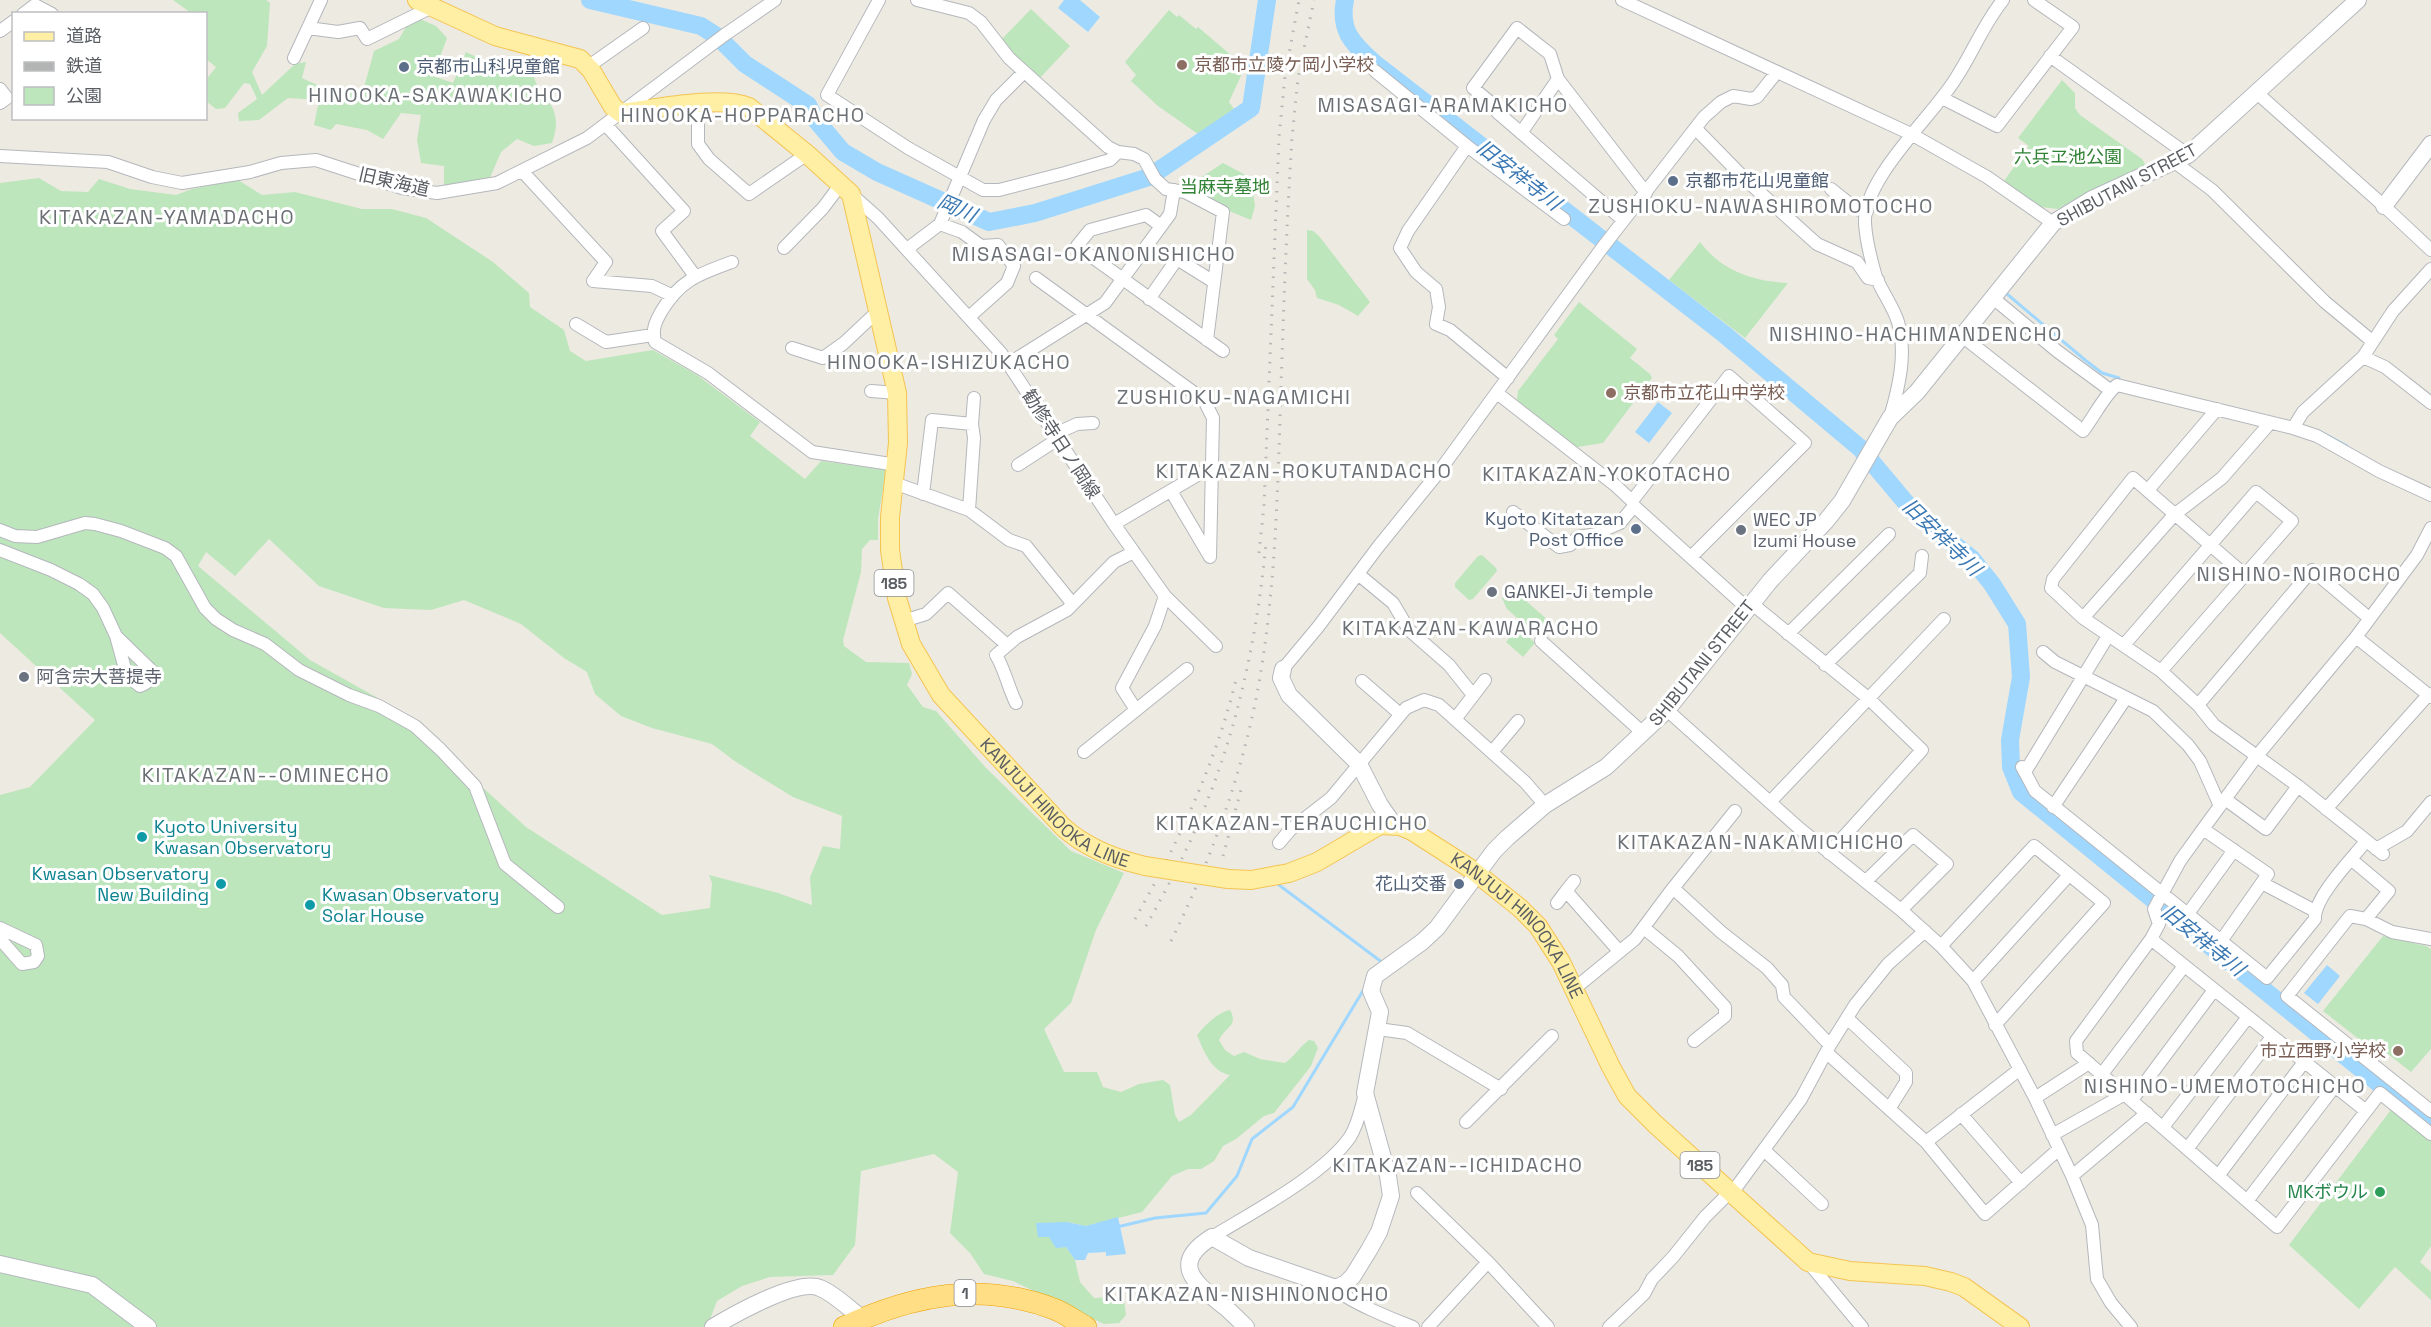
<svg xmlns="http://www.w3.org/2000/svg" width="2431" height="1327" font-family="'Space Grotesk','Noto Sans JP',sans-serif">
  <rect width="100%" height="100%" fill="#edeae1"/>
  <path fill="#bde6bc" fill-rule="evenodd" d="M173 0H266L270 3 267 46 252 72 262 95 295 64 306 62 302 78C323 88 339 95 363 91L374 51 399 39 406 27 420 19 436 26 447 38 433 76 453 83 466 52C488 63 507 71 533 71 535 99 567 101 552 143L534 146 517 139 501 152 489 180 444 187V166L421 163 417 140 421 115 401 113 383 139 367 130 336 124 331 130 314 125 319 100 288 98 259 120 239 121 238 113 257 99 250 84 244 83 225 108 216 109 206 101V80L216 67 206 59V14L191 13Z
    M1031 9 1070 46 1040 78 999 42Z
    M1169 10 1177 17 1179 15 1196 29 1198 27 1245 67 1229 102 1234 109 1198 134 1158 106 1131 81 1136 75 1125 62Z
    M2062 80 2075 93V108L2080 115 2142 159 2147 167 2093 189 2058 209 2041 207 2004 181 2029 146 2018 138Z
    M1223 163 1251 178 1255 206 1251 220 1207 202 1187 189 1188 186Z
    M39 178 61 191 88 192 99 179 130 189 176 195 192 189 238 180 262 195 295 192 362 209H392L426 218 493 262 529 293 530 307 564 330 570 351 586 361 653 350 697 375 760 422 750 436 805 479 821 461 886 470 878 519V540H870L862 549 861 572 843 640 844 646 866 662 909 663 912 674 907 685 923 707 936 711 986 768 1071 851 1124 873 1096 930 1071 1003 1044 1029 1064 1072H1097L1103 1087 1121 1092 1139 1084 1163 1080 1170 1085 1175 1115 1179 1122 1191 1115 1230 1075C1212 1072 1204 1052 1197 1035 1205 1025 1217 1013 1230 1010 1239 1026 1225 1027 1219 1040L1225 1050 1234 1056 1244 1052 1260 1059 1285 1063C1295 1056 1300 1046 1309 1040L1314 1041 1318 1048 1311 1066 1274 1113 1264 1116 1236 1139 1223 1146 1214 1161 1201 1169H1188L1172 1176 1142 1212 1086 1226 1067 1222 1049 1237 1066 1247 1075 1260 1080 1282 1094 1298 1112 1297 1124 1300 1126 1315 1119 1323 1104 1324 1013 1281 984 1274 970 1253 950 1233 958 1172 934 1154 861 1171 855 1245 833 1275 770 1277 742 1286 717 1301 707 1327H0V795L30 787 95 720 0 633V183ZM269 539 319 586 384 608 431 610 464 600 521 624 564 658 587 672 595 694 621 716 652 728 712 744 736 762 793 797 842 816 840 849 823 846 810 877 812 905 778 893 709 875 712 883 710 908 662 915 526 827 469 775 376 697 310 660 198 566 206 552 235 576Z
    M1307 230 1313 231 1319 236 1370 302 1358 316 1339 305 1317 298 1315 290 1307 279Z
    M1700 242C1722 271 1752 281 1788 283L1745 338 1669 280Z
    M1579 302 1637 349 1630 358 1650 374 1652 378 1603 443 1577 447 1517 400 1518 391 1558 339 1554 335Z
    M1482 555 1496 568 1497 571 1473 599 1469 600 1455 587V583L1478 556Z
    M1511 588 1549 621 1539 632 1536 629 1533 632 1507 609 1502 598Z
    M1521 624 1532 633 1529 637 1535 643 1523 657 1506 642Z
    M2383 936 2426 946 2431 949V1049L2411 1072 2384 1051 2379 1055 2323 1011Z
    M2393 1107 2431 1138V1246L2420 1262 2431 1272V1300L2395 1267 2359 1309 2289 1245Z"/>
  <path fill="#9fd7ff" d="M1064 0H1080L1100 17 1088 32 1058 8Z
    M1658 402 1672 413 1649 443 1635 432Z
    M2327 965 2340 976 2318 1004 2304 993Z
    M1118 1217 1126 1254 1106 1256V1252L1088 1253 1085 1260H1075L1066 1247 1056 1248 1049 1237H1038L1036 1223 1067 1222 1086 1226Z"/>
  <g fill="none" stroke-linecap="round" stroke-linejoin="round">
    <path stroke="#9fd7ff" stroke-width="3" d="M2007 294 2085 360 2102 373 2119 378
      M2319 431 2347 446
      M1275 882 1383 963
      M1117 1227 1155 1218 1206 1213 1237 1176 1252 1139 1293 1107 1364 989"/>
    <path stroke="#9fd7ff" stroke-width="18" d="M590 0 701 26 718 37 745 64 808 105 815 119 843 152 877 172 989 222 1035 213 1149 177 1251 108 1267 0
      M1345 0C1339 30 1352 43 1373 62L1724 334 1860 448 1912 510 1972 559 1992 584 2017 624 2021 677 2010 740 2011 767 2021 792 2431 1126"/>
    <defs>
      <path id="street" d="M879 0 827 95 908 148 983 190H999L1065 173 1110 160 1118 152
        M917 0 969 13 981 22 1009 58 1108 147 1118 152 1134 154 1144 159 1155 179 1166 189 1185 192 1223 212 1207 340
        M1622 0 1911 134 1987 177 2053 223
        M23 14 35 5 52 14
        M308 28 338 32 360 28 367 39 430 8
        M0 31 14 21
        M2050 56 2188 155
        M294 58 321 0
        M589 66 643 28
        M1375 71 1467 146 1564 219
        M0 89 7 98 0 103
        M2257 93 2384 206 2431 250
        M1942 98 1997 126 2073 27 2034 0
        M694 105 698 123V144L709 159 749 194 807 154
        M606 125 684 211 662 231 695 276
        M1696 129 1745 179 1817 244 1857 262 1868 278 1878 280
        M1521 133 1558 79
        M1467 146 1408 231 1400 248 1416 272 1436 289 1439 307 1436 324 1450 330 1508 378
        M0 156 108 162 152 177 182 183 250 172 281 163 316 160 402 188 437 193 497 183 587 138 723 36 775 0
        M2173 161 2212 190 2325 302 2372 341
        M523 172 606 262 593 281 652 286 671 295
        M1831 189 1856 209 1867 211
        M851 194 878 218 1001 353 1114 524 1165 596 1216 646
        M1623 220 1498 113 1491 103 1473 88 1517 28 1550 54 1558 79 1646 193
        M940 224 962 232 981 246 998 245 1014 266 1007 283 969 317
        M1161 226 1146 215 1090 230 1077 246 1223 351
        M784 248 823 208 841 184
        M907 249 940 224 984 120 996 100 1024 72
        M732 262C699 274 680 280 661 312 655 323 652 329 655 342L708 373 812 452 897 465
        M1036 278 1204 400 1213 418 1210 557 1171 491
        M1993 298 2057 351 2110 390
        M1149 299 1177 259 1214 282
        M576 324 606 342 653 335
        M1962 336 2083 431C2093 418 2106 393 2117 385L2293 428 2317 436 2379 471 2431 495
        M792 348 823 358 844 343 878 311
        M2363 357 2385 367 2431 403
        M1008 364 1105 303 1170 214 1174 190
        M871 391 897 393
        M1497 393 1615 485 1632 501 1634 506 1747 608
        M1890 417C1899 387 1907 353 1898 322 1893 306 1882 292 1876 277 1871 260 1866 241 1865 223 1863 178 1933 116 1956 78 1973 52 1983 25 2003 0
        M972 424 974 398
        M2293 428 2303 412 2363 357 2393 311 2431 269
        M1055 434 1077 424 1093 423
        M1018 465 1058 439
        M894 483 969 510 1009 540 1026 546 1072 603
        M2148 490 2217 409
        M923 494 932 420 972 424 974 438 969 510
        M1632 501 1729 376 1805 443 1691 557
        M1513 512 1559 547 1570 545 1578 537 1603 533 1606 529 1620 523 1634 506
        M1114 524 1211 467
        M2431 528 2417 555 2356 637 2256 757 2203 829 2180 861 2154 909 2159 924 2151 939 2076 1041 2077 1053 2277 1227 2380 1093 2431 1134
        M0 530 15 536 37 537 85 523 95 524 121 531 165 548 176 556 205 608 216 619 233 630 265 644 299 670 349 695 379 706 415 726 441 750 475 786 505 864 558 907
        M0 550 51 570 79 584 93 594 103 608 116 636 127 676 140 686C148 683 151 680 152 671L116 636
        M1358 574 1393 603 1409 630 1449 665 1473 695
        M2245 575 2133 478 2053 579 2051 588 2083 618 2161 671 2198 705 2214 725 2298 786 2383 854
        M1751 603 1868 698 1922 750 1829 853
        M2083 618 2174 515 2222 478 2270 423
        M903 621 926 614 948 593 1007 645
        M1788 634 1889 534
        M2356 637 2431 697
        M1541 641 1643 733
        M2124 645 2256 492 2292 521 2161 671
        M2043 652 2055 662 2153 711 2188 745 2200 761 2220 806
        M1825 665 1920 573 1922 556
        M1283 669 1318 627 1378 547 1438 473 1602 248 1704 117 1721 102 1733 96 1751 99 1757 97 1777 72
        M1362 681 1400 714
        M1016 703C1008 687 1005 670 996 655L1017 637 1067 610 1114 562 1134 552
        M2198 705 2312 570 2369 618
        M1136 710 1122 688 1155 626 1165 596
        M1667 710 1800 829 1901 910 1941 946 1973 981 2035 1098 2072 1176 2092 1225 2097 1279 2111 1303 2131 1327
        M1456 718 1485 680
        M1084 752 1187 669
        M1492 752 1518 721
        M2022 767 2035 791 2267 978 2315 919C2314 897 2352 859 2366 841
        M2025 772 2108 636
        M2225 799 2266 829 2298 786
        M1771 801 1944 619
        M2053 807 2126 698
        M2326 809 2429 694
        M2203 829 2268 874 2221 941
        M1279 843 1290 830 1331 798 1406 708 1424 700 1439 705 1525 782 1545 805
        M2376 849 2407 831 2431 802
        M2352 860 2389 891 2366 919
        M1574 881 1566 891 1619 951
        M1866 881 1913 835 1947 864 1901 910
        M2262 883 2315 911
        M1673 888 1721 932 1767 968 1782 985 1784 997 1830 1045
        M1557 903 1566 891
        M2187 915 2234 850
        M0 928 36 945 38 956 34 962 22 964 0 939
        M1644 928 1678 956 1725 1007V1016L1694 1041
        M2151 939 2366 1111
        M2431 939 2392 932 2366 919 2350 916 2287 996 2431 1111
        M1941 946 2034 846 2104 903 1995 1025
        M1973 981 2069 875
        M1574 989 1635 939 1670 892 1735 811
        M1847 1018 1906 1073V1082L1889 1109
        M1378 1029 1407 1033 1501 1089
        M1827 1053 1926 1142 1985 1214 2059 1149
        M2102 1074 2184 966
        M2035 1098 2089 1063
        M2132 1100 2214 990
        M1961 1114 2021 1183
        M1466 1122 1552 1036
        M2163 1127 2248 1017
        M2052 1135 2125 1094
        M1926 1142 2020 1069
        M2187 1149 2272 1037
        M1764 1150 1822 1204
        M2072 1176 2147 1113
        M2218 1176 2304 1062
        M1417 1193 1488 1262 1548 1327
        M1732 1193 1801 1099 1830 1045 1855 1005 1888 964 1925 931
        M2247 1201 2335 1086
        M1212 1237C1251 1213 1324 1175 1350 1137 1358 1125 1361 1108 1365 1094
        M1808 1262 1862 1327
        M1336 1288C1344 1300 1397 1321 1413 1327
        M1428 1327 1488 1262
        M1609 1327 1644 1294 1652 1279 1673 1257 1705 1217 1730 1192"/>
      <path id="secondary" d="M2384 206 2431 144
        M1283 669 1281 678 1289 695 1359 764 1380 805 1394 825
        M0 1264 92 1285 148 1327
        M713 1327C733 1315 798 1278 820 1288 835 1294 849 1309 862 1318
        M1246 1327C1239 1320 1232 1313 1225 1307 1198 1285 1167 1265 1212 1237L1249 1258 1336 1288 1346 1283 1353 1276 1369 1250 1379 1232 1391 1196 1388 1176 1365 1093 1380 1012 1371 991 1375 976 1422 942 1437 928 1494 851 1507 838 1545 805 1606 767 1667 710 1770 581 1826 521 1842 501 1890 418 1917 392 2053 223 2092 199 2188 155 2358 0"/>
      <g id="primary">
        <path id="s1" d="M417 0 495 36 580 59 591 70 613 107 621 113C654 109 719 95 749 107L807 154 851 194 897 393 898 443 890 517V550L897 598 911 644 941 695 1063 827C1086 848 1115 859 1145 866"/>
        <path id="s2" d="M1228 879 1251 880 1289 873 1317 862 1380 825 1400 826 1412 831 1471 869 1520 908 1538 926 1561 962 1611 1067 1627 1096 1655 1124 1808 1262 1850 1271 1925 1276 1951 1282 1964 1287 2020 1327"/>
      </g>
      <path id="highway" d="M844 1327C912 1295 981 1281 1054 1309 1065 1313 1075 1321 1086 1327"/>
    </defs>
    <use href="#street" stroke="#b4b7bc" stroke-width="14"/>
    <use href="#secondary" stroke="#b5b9be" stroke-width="18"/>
    <use href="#primary" stroke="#f4c453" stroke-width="20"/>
    <use href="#highway" stroke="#eea000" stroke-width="22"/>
    <use href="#street" stroke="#fff" stroke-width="12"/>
    <use href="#secondary" stroke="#fff" stroke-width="16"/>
    <use href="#primary" stroke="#ffefa4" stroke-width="18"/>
    <use href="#highway" stroke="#ffde86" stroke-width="21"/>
    <path stroke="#b3b4b4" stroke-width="3" stroke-dasharray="1.5 8" stroke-linecap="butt" d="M1259 553 1264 506 1279 137 1285 76 1299 0
      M1223 856 1242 786
      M1135 919C1178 843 1215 765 1236 680
      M1146 926C1165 892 1184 857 1199 821 1237 733 1257 638 1266 543
      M1171 941C1210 862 1240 780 1257 694 1274 603 1277 511 1280 419 1283 325 1286 232 1292 138L1298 78 1314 0"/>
    <defs>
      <path id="primary-bridge" d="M1145 866 1228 879"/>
    </defs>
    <use href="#primary-bridge" stroke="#f4c453" stroke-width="20" stroke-linecap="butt"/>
    <use href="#primary-bridge" stroke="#ffefa4" stroke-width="18"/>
  </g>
  <g fill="#8d6e63" stroke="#fff" stroke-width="2">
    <circle cx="1182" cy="65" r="6"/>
    <circle cx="1611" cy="393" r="6"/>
    <circle cx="2398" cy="1051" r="6"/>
  </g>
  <g fill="#5c6f8a" stroke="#fff" stroke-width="2">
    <circle cx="404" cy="67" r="6"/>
    <circle cx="1673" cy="181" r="6"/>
    <circle cx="1636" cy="529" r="6"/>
    <circle cx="1459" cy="884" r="6"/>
  </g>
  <g fill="#6b7280" stroke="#fff" stroke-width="2">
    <circle cx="1741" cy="530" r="6"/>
    <circle cx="1492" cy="592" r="6"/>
    <circle cx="24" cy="677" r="6"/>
  </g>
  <g fill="#0f9aa8" stroke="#fff" stroke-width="2">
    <circle cx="142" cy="837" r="6"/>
    <circle cx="221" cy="884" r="6"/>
    <circle cx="310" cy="905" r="6"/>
  </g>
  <circle fill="#2e9e5b" stroke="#fff" stroke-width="2" cx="2380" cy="1192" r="6"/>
  <g text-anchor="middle" stroke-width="6" stroke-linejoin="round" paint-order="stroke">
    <g fill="#fff" stroke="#8c8e92" stroke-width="1.5">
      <rect x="874.5" y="570" width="39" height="26" rx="4.5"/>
      <rect x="1680.5" y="1152" width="39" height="26" rx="4.5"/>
      <rect x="954.5" y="1280" width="21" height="26" rx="4.5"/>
    </g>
    <g font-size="16" font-weight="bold" fill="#5a5e63">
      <text x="894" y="589">185</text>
      <text x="1700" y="1171">185</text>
      <text x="965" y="1299">1</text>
    </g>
    <g font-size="18" fill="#785e54" stroke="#fff" text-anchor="start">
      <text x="1194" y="71">京都市立陵ケ岡小学校</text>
      <text x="1623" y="399">京都市立花山中学校</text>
      <text x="2386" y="1057" text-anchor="end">市立西野小学校</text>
    </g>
    <g font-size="18" fill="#4e5e75" stroke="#fff" text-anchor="start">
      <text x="416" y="73">京都市山科児童館</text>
      <text x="1685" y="187">京都市花山児童館</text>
      <text x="1624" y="525" text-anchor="end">Kyoto Kitatazan<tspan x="1624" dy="21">Post Office</tspan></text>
      <text x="1447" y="890" text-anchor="end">花山交番</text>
    </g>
    <g font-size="18" fill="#318234" stroke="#fff">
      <text x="2068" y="163">六兵ヱ池公園</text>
      <text x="1225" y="193">当麻寺墓地</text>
    </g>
    <g font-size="18" fill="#5a5e63" stroke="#fff">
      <text transform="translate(394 182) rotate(13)" y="6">旧東海道</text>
      <text transform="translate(2127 185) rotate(-28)" y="6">SHIBUTANI STREET</text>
      <text transform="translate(1061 444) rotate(57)" y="6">勧修寺日ノ岡線</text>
      <text transform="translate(1702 663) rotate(-51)" y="6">SHIBUTANI STREET</text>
      <text dy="6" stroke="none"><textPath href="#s1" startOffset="1182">KANJUJI HINOOKA LINE</textPath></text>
      <text dy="6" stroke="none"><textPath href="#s2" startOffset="342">KANJUJI HINOOKA LINE</textPath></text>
    </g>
    <g font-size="18" fill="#5b616d" stroke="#fff" text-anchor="start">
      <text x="1753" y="526">WEC JP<tspan x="1753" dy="21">Izumi House</tspan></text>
      <text x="1504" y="598">GANKEI-Ji temple</text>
      <text x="36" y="683">阿含宗大菩提寺</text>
    </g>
    <g font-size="18" fill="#0d838f" stroke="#fff" text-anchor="start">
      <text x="154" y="833">Kyoto University<tspan x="154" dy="21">Kwasan Observatory</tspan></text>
      <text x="209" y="880" text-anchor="end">Kwasan Observatory<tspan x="209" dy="21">New Building</tspan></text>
      <text x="322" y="901">Kwasan Observatory<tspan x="322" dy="21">Solar House</tspan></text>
    </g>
    <g font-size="18" fill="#27864d" stroke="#fff" text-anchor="end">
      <text x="2368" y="1198">MKボウル</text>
    </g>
    <g font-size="20" letter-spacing="1.5" fill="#6b7075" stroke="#fff">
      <text x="436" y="102">HINOOKA-SAKAWAKICHO</text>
      <text x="1443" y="112">MISASAGI-ARAMAKICHO</text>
      <text x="743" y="122">HINOOKA-HOPPARACHO</text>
      <text x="1761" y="213">ZUSHIOKU-NAWASHIROMOTOCHO</text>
      <text x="167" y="224">KITAKAZAN-YAMADACHO</text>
      <text x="1094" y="261">MISASAGI-OKANONISHICHO</text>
      <text x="1916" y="341">NISHINO-HACHIMANDENCHO</text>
      <text x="949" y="369">HINOOKA-ISHIZUKACHO</text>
      <text x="1234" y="404">ZUSHIOKU-NAGAMICHI</text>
      <text x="1304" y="478">KITAKAZAN-ROKUTANDACHO</text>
      <text x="1607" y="481">KITAKAZAN-YOKOTACHO</text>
      <text x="2299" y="581">NISHINO-NOIROCHO</text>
      <text x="1471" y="635">KITAKAZAN-KAWARACHO</text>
      <text x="266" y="782">KITAKAZAN--OMINECHO</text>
      <text x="1292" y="830">KITAKAZAN-TERAUCHICHO</text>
      <text x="1761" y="849">KITAKAZAN-NAKAMICHICHO</text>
      <text x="2225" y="1093">NISHINO-UMEMOTOCHICHO</text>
      <text x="1458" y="1172">KITAKAZAN--ICHIDACHO</text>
      <text x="1247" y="1301">KITAKAZAN-NISHINONOCHO</text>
    </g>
    <g font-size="20" font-style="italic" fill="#3a78b3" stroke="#fff">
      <text transform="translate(1519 175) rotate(38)" y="7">旧安祥寺川</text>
      <text transform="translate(957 208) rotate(24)" y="7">岡川</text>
      <text transform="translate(1942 537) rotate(44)" y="7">旧安祥寺川</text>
      <text transform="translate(2203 940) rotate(39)" y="7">旧安祥寺川</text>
    </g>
  </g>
  <rect x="12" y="12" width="195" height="108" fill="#ffffff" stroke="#bdbfc1" stroke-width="1.5"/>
  <rect x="24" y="32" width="30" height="9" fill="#ffefa4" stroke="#bdbfc1" stroke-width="1.5"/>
  <text x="66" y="42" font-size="18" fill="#5a5e63">道路</text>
  <rect x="24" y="62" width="30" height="9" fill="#b3b4b4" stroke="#bdbfc1" stroke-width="1.5"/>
  <text x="66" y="72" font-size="18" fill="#5a5e63">鉄道</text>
  <rect x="24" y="87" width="30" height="18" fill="#bde6bc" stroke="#bdbfc1" stroke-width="1.5"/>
  <text x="66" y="102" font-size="18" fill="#5a5e63">公園</text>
</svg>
